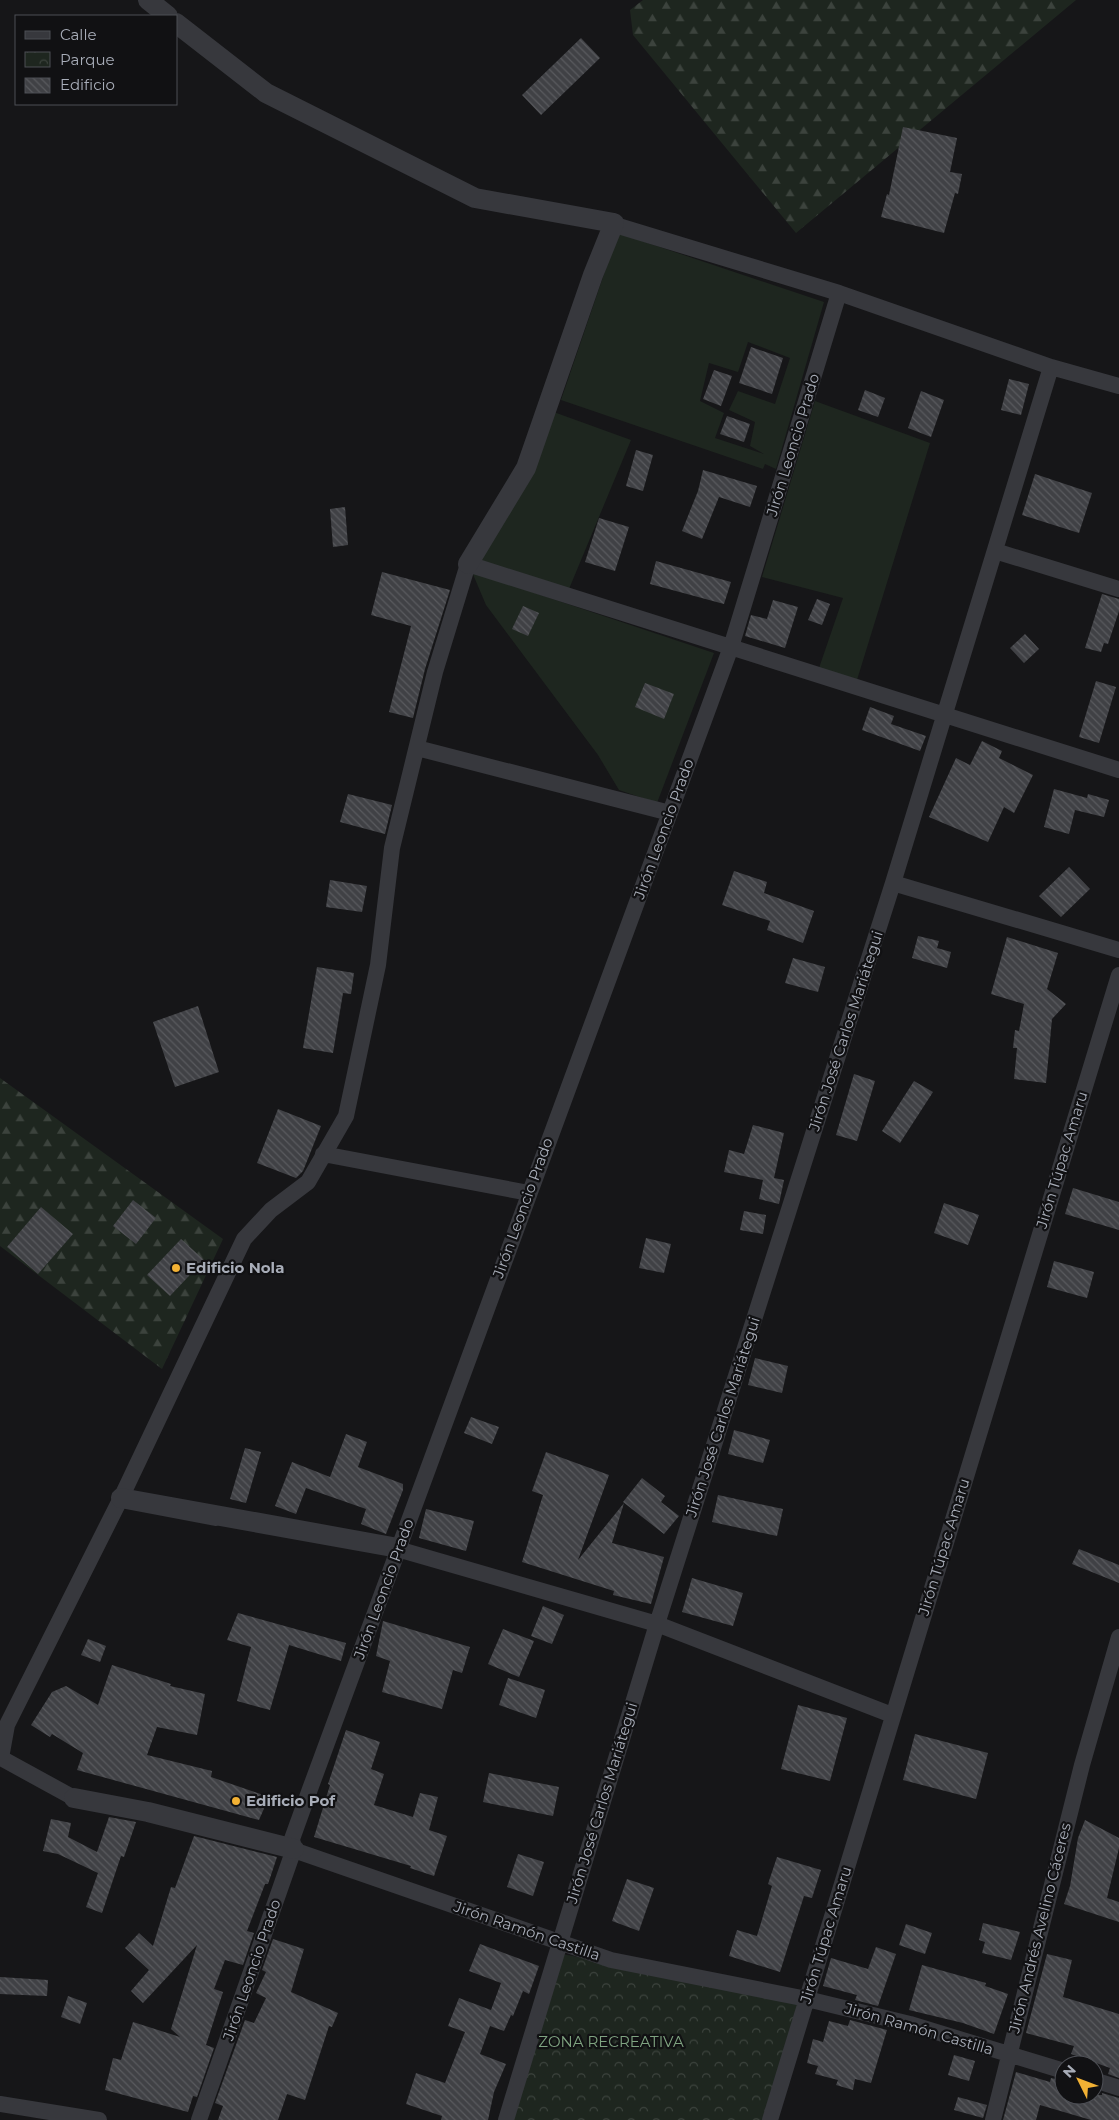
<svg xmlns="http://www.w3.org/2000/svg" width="1119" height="2120" font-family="Montserrat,sans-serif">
  <defs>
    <pattern id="forest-firs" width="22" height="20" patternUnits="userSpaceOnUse" patternTransform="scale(1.25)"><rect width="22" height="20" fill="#1e261f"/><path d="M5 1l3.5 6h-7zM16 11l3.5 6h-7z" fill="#3c433d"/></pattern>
    <pattern id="park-crowns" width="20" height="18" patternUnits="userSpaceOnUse" patternTransform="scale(1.25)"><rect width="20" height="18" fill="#1e261f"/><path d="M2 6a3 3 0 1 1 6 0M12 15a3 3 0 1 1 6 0" fill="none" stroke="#3c433d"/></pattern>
    <pattern id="building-back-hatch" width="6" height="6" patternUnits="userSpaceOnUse" patternTransform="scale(1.25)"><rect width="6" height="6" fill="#404145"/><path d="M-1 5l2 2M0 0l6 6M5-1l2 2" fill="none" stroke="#595a5e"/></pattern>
  </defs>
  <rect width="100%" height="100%" fill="#161618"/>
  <path fill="#1e261f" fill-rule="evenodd" d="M618 233 824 302 776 469 765 464 763 469 561 400ZM748 342 790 358 775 404 738 391 729 410 755 422 750 446 764 454 715 438 724 413 700 401 709 363 738 372Z
    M815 401 930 443 857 680 819 668 843 598 762 577Z
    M551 411 631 440 569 589 477 560Z
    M472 572 714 653 657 803 619 790 598 755 486 605Z"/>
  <path fill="url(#forest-firs)" d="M643 0H1076L796 233 633 35 630 10Z
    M0 1078 223 1239 162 1369 0 1246Z"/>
  <path fill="url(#park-crowns)" d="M556 1953 807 1999 770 2120H506Z"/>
  <path fill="url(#building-back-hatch)" d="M581 38 600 58 541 115 522 95Z
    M903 127 957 138 950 172 962 174 958 194 955 193 944 233 881 217 887 194 889 195Z
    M751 347 783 358 772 394 739 383Z
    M714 370 732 376 721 406 703 399Z
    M1009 379 1029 384 1021 415 1001 410Z
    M865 390 885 398 878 417 858 410Z
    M921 391 944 400 931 437 908 428Z
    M727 416 750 424 744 442 720 434Z
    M636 450 653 455 643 491 626 486Z
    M703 470 757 486 750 507 719 497 702 539 682 531 698 491Z
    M1035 474 1092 493 1079 533 1022 515Z
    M345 507 348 545 333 547 330 509Z
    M599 518 629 527 615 571 585 562Z
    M656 561 731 582 724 604 650 584Z
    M382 572 450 590 425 669 413 718 389 712 411 626 371 615Z
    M1102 594 1119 599V611L1108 644 1104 643 1101 652 1085 648Z
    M817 599 830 604 822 625 808 620Z
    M773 600 798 607 785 648 745 636 751 615 767 619Z
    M523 606 539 613 528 636 512 629Z
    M1025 634 1039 649 1024 663 1010 648Z
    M1096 681 1116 687 1099 743 1079 737Z
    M645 683 674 694 664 719 635 707Z
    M870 707 894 716 891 724 926 736 920 751 862 730Z
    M982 741 1002 751 999 758 1033 775 1014 813 1004 807 988 842 929 817 956 758 970 765Z
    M1054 789 1087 798 1088 794 1109 800 1104 817 1075 810 1069 834 1044 827Z
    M348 794 392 805 385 834 340 822Z
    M1069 867 1090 889 1061 917 1039 896Z
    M734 871 767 882 764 893 814 911 803 943 767 930 770 921 722 905Z
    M330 880 367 886 362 912 326 907Z
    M918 936 939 941 937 948 951 952 947 968 912 958Z
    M1007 937 1058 953 1047 989 1066 1004 1052 1019 1046 1083 1014 1079 1017 1048H1013L1015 1030 1019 1031 1024 1004 991 994Z
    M793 958 825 967 818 992 785 983Z
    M317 967 354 973 351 994 343 993 333 1053 303 1048Z
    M198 1006 219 1072 175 1087 153 1022Z
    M854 1074 875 1081 857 1141 836 1135Z
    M914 1081 933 1092 900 1143 882 1131Z
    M278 1109 321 1126 303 1171 296 1178 257 1163Z
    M753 1125 784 1133 774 1178 784 1180 779 1204 759 1199 763 1180 724 1172 729 1150 744 1154Z
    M1073 1188 1119 1202V1230L1065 1214Z
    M133 1200 156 1218 136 1244 113 1226Z
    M944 1203 979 1215 968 1245 934 1233Z
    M41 1207 73 1234 38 1274 7 1247Z
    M744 1211 766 1215 763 1234 740 1230Z
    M646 1238 671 1244 664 1273 639 1268Z
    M181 1239 204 1260 170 1296 147 1275Z
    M1054 1261 1094 1272 1087 1298 1047 1287Z
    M755 1358 788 1366 782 1393 748 1385Z
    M471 1417 499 1427 492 1444 464 1433Z
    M734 1430 770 1440 763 1463 728 1454Z
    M346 1434 367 1442 358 1467 403 1484V1490L386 1534 361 1524 366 1509 306 1488 296 1514 275 1506 292 1462 330 1477Z
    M245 1448 261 1452 246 1503 230 1499Z
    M546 1452 609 1475 578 1560 624 1503 612 1543 664 1557 651 1604 613 1595 614 1591 522 1562 543 1495 532 1491Z
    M642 1478 665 1496 661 1502 679 1516 664 1534 623 1502Z
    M718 1495 783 1509 777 1536 712 1522Z
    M426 1509 474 1521 466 1551 419 1538Z
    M1079 1549 1119 1565V1583L1072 1564Z
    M692 1578 743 1593 733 1626 682 1612Z
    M543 1606 564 1615 552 1644 531 1636Z
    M238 1613 346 1643 341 1661 289 1645 270 1710 237 1701 251 1647 227 1640Z
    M383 1621 470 1647 462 1673 453 1670 442 1709 382 1692 390 1661 376 1656Z
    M503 1629 534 1641 519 1677 488 1664Z
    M88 1639 106 1646 100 1662 81 1655Z
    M112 1665 171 1684 170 1686 205 1694 197 1735 157 1727 147 1755 212 1771 211 1777 269 1797 259 1820 77 1770 83 1753 52 1734 50 1737 31 1725 52 1692 66 1686 98 1705Z
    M508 1678 545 1690 536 1718 499 1705Z
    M798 1705 847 1718 830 1781 781 1769Z
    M346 1730 380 1742 371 1769 384 1774 374 1805 413 1817 420 1793 438 1797 429 1830 447 1836 434 1876 410 1868 411 1866 314 1837 330 1785 328 1784Z
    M915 1734 988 1753 976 1799 903 1780Z
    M489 1773 559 1787 553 1816 483 1802Z
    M109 1817 136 1822 124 1857 121 1856 102 1913 86 1907 98 1873 58 1854 43 1851 51 1819 71 1823 68 1837 97 1852Z
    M1085 1820 1119 1838V1848L1107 1898 1119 1902V1922L1064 1904 1070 1886 1078 1838Z
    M194 1836 277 1857 268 1884H265L247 1931 254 1933 243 1965 225 1960 214 1989 223 1992 206 2045 214 2048 197 2097 193 2096 188 2112 105 2090 113 2058 121 2060 133 2022 180 2037 171 2029 197 1945 143 2003 131 1991 149 1970 125 1948 139 1933 153 1946 171 1887 175 1888Z
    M518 1854 544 1862 533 1896 507 1887Z
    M777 1857 821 1870 812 1898 804 1896 780 1972 729 1956 737 1930 757 1936 772 1886 768 1884Z
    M627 1879 654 1888 639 1931 612 1921Z
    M983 1923 1020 1932 1011 1960 982 1953 985 1942 979 1940Z
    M906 1924 932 1933 925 1954 899 1945Z
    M273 1939 304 1949 291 1992 338 2013 332 2027 329 2026 305 2100 287 2094 278 2120H218L223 2106 215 2103 245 2020 254 2023 266 1998 256 1993 266 1972 262 1970Z
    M480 1944 539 1966 529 1994 523 1991 513 2016 511 2015 504 2031 490 2026 480 2054 506 2064 494 2092 488 2120H441L442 2116 406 2104 416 2073 445 2083 465 2032 448 2026 459 1998 491 2010 501 1983 469 1971Z
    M876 1947 896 1954 878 2006 855 2000 857 1995 823 1986 831 1958 868 1969Z
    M1047 1954 1072 1960 1063 1997 1119 2014V2078L1108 2074 1110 2068 1071 2054 1074 2046 1026 2033Z
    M922 1965 986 1983 985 1986 1008 1994 994 2034 963 2023 909 2010Z
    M0 1977 48 1980 47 1996 0 1994Z
    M68 1996 87 2003 80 2024 61 2017Z
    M850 2020 887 2030 871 2083 855 2079 853 2090 836 2085 838 2080 815 2074 818 2066 807 2063 813 2039 823 2042 829 2021 848 2026Z
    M954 2055 975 2061 969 2081 948 2075Z
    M1016 2072 1050 2082 1051 2078 1064 2081V2095H1102V2093L1119 2098V2120H1091L1040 2105 1036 2120H1003Z
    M958 2097 987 2105 983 2118 954 2110Z"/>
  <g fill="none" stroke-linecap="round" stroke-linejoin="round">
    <path stroke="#37383d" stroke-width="16" d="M602 221 839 293 1051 367 1119 386
      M995 551 1119 589
      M468 564 1119 770
      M417 748 670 813
      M893 883 1119 950
      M323 1154 529 1193
      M387 1546 657 1624 892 1715
      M85 1800 74 1798 1 1758 7 1725 121 1498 244 1239 271 1210 308 1182 346 1116 378 965 392 848 435 672 468 564 475 553
      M282 1846 611 1960 807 1999 910 2024 1064 2071
      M1094 2080 1119 2088
      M0 2104 99 2120
      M199 2120 294 1849 292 1839 310 1789 731 647 839 293
      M506 2120 657 1624 893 883 1051 367
      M770 2120 1119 975
      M993 2120 1082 1765 1119 1637"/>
    <path stroke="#37383d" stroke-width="20" d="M148 0 168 16
      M176 23 266 93 475 198 614 223 593 275 526 468 468 564
      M216 1516 121 1498 398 1548
      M74 1798 148 1812 294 1849"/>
  </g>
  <g fill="#f2b134" stroke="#111113" stroke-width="2">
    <circle cx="176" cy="1268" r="5"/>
    <circle cx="236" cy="1801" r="5"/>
  </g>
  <g text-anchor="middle" stroke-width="4.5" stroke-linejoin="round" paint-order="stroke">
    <g font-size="15" fill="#a8adb8" stroke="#111113">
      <text transform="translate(793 445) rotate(-73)" y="5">Jirón Leoncio Prado</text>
      <text transform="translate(664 829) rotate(-70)" y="5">Jirón Leoncio Prado</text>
      <text transform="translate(846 1031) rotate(-72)" y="5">Jirón José Carlos Mariátegui</text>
      <text transform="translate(1062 1160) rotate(-73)" y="5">Jirón Túpac Amaru</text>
      <text transform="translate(523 1208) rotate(-70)" y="5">Jirón Leoncio Prado</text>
      <text transform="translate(723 1417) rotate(-72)" y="5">Jirón José Carlos Mariátegui</text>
      <text transform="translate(944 1547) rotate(-73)" y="5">Jirón Túpac Amaru</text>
      <text transform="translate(384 1589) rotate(-70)" y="5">Jirón Leoncio Prado</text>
      <text transform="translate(602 1803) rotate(-73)" y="5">Jirón José Carlos Mariátegui</text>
      <text transform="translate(1040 1928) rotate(-76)" y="5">Jirón Andrés Avelino Cáceres</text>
      <text transform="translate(527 1931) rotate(19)" y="5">Jirón Ramón Castilla</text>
      <text transform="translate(826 1935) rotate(-73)" y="5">Jirón Túpac Amaru</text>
      <text transform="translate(252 1970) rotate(-71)" y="5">Jirón Leoncio Prado</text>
      <text transform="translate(919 2029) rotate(16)" y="5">Jirón Ramón Castilla</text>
    </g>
    <g font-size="15" font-weight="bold" fill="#a8adb8" stroke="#111113" text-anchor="start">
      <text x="186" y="1273">Edificio Nola</text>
      <text x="246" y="1806">Edificio Pof</text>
    </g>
    <g font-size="15" fill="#7fa381" stroke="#111113">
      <text x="611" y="2047">ZONA RECREATIVA</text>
    </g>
  </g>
  <rect x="15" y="15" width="162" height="90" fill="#111113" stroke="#4d4f55"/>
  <rect x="25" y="31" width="25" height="8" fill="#37383d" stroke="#4d4f55"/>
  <text x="60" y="40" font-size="15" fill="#a8adb8">Calle</text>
  <rect x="25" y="52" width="25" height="15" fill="url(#park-crowns)" stroke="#4d4f55"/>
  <text x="60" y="65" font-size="15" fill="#a8adb8">Parque</text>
  <rect x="25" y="78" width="25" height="15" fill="url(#building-back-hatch)" stroke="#4d4f55"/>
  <text x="60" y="90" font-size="15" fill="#a8adb8">Edificio</text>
  <g transform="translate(1079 2080) rotate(312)"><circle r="24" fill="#111113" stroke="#4d4f55"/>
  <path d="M0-4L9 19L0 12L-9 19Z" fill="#f2b134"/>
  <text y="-8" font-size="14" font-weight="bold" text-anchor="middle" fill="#a8adb8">N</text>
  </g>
</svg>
